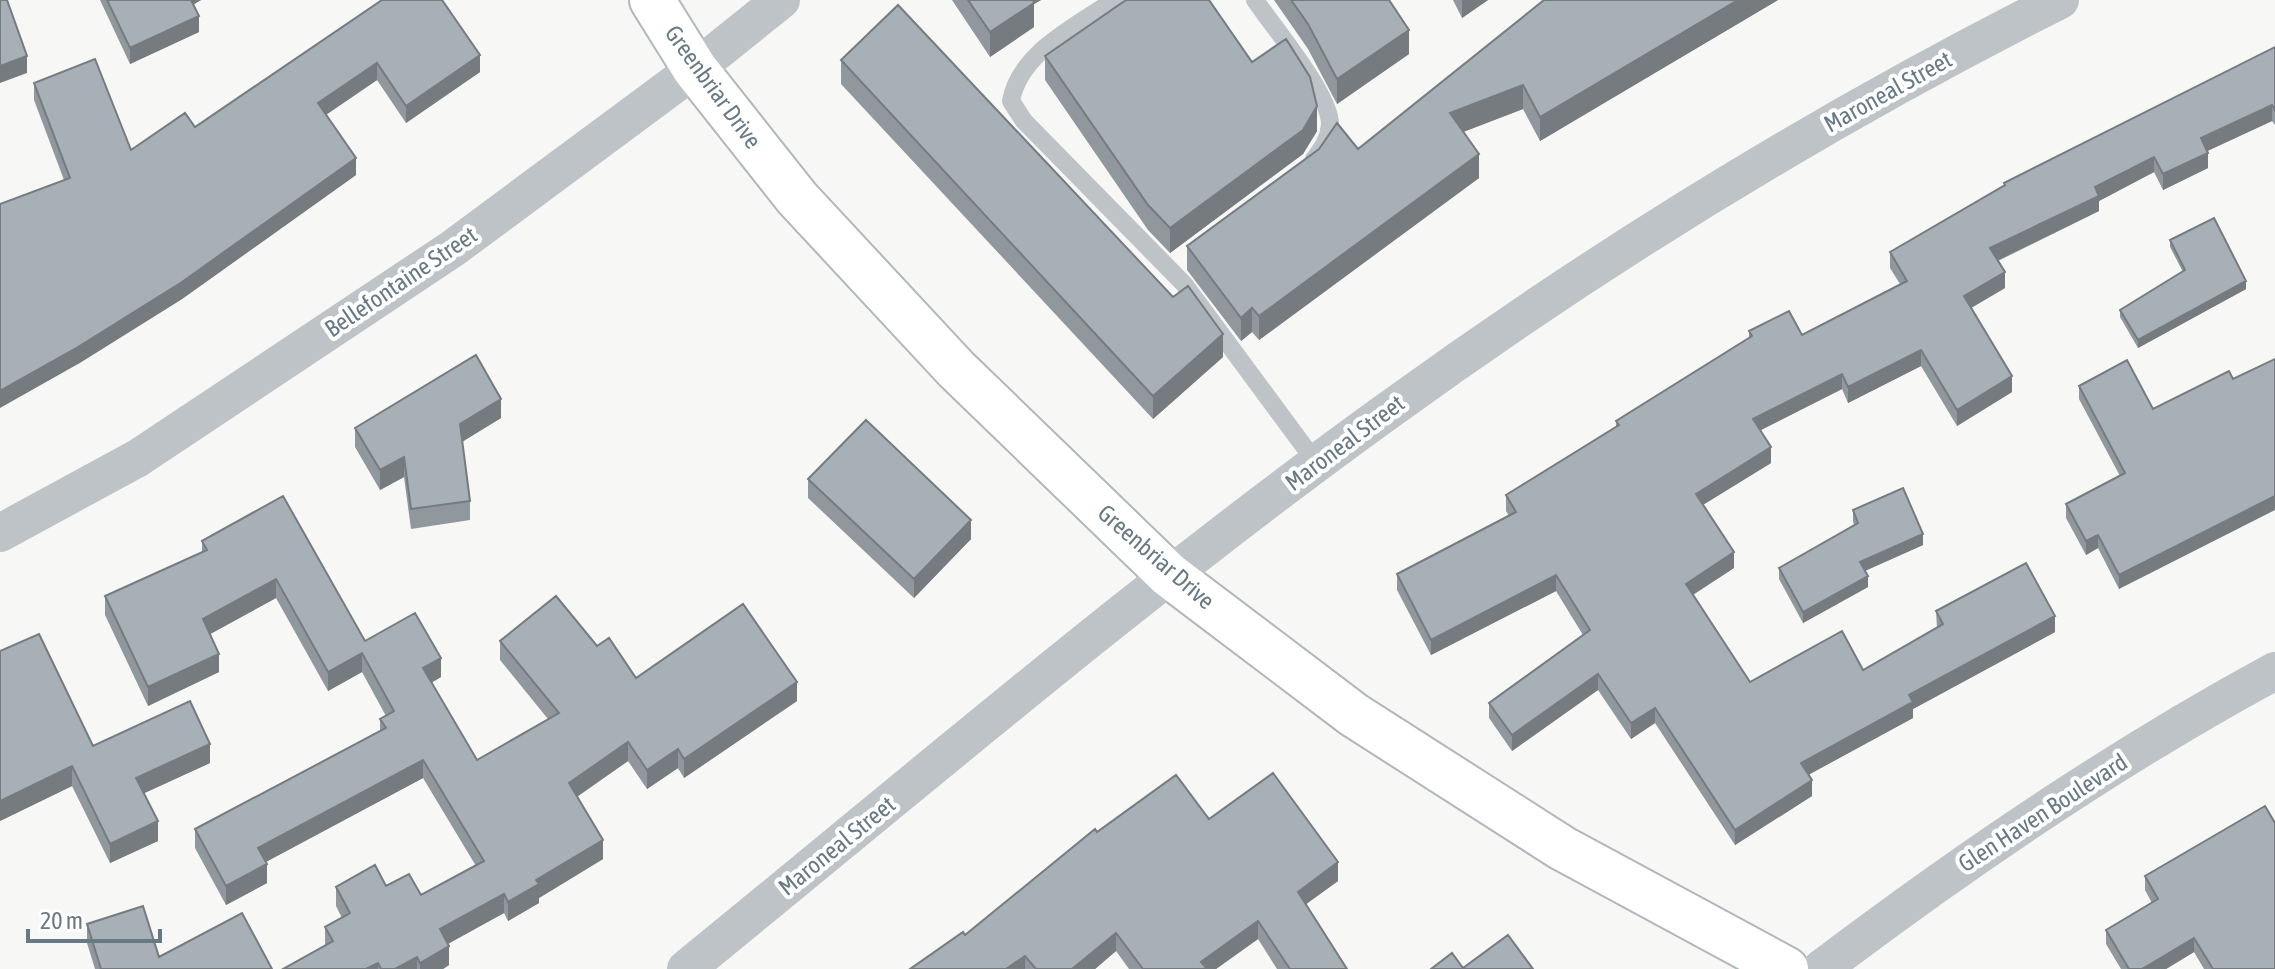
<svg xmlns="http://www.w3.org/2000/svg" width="2275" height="969" font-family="'Asap Condensed',sans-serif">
  <rect width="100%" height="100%" fill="#f7f7f5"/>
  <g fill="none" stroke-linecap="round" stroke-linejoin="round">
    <defs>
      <path id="secondary" d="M652 0 695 69 797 198 956 369 1169 575 1354 715 1562 848 1786 969"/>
    </defs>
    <use href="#secondary" stroke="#b1b7bb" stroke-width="48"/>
    <path stroke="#bec3c7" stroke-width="18" d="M1114 0C1076 27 1020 52 1011 101L1024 121 1184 284 1317 464
      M1255 0C1273 27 1331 95 1330 125 1329 139 1322 149 1314 159"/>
    <path stroke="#bec3c7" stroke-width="38" d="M0 533 138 458 452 249 695 69 781 0
      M686 969C918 780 1146 585 1389 410 1601 256 1826 118 2060 0
      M1821 969C1965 860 2116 757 2275 671"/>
    <use href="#secondary" stroke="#fff" stroke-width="44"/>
  </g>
  <path fill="#90979d" d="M100 0H201L193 5 199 32 130 64Z
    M382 0 480 72 406 123 377 80 326 115 356 175 182 299 78 364 64 180 34 100V83L131 150 195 127Z
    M952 0H1041L1034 4V27L990 57Z
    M1274 0H1389L1409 54 1337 104 1308 49Z
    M1453 0H1488L1462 18Z
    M1544 0H1778L1540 141 1523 109 1463 132 1479 178 1259 340 1252 332 1241 341 1187 270V246L1358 149Z
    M2275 47V125L2272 121 2207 151 2208 168 2163 190 2154 172 2099 201V211L1998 261 2005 288 1971 308 2012 392 1957 426 1921 366 1848 403 1842 389 1761 430 1771 463 1703 505 1734 568 1693 595 1750 682 1863 670 1937 628 1936 611 2055 632 1913 709V718L1809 774 1812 796 1735 845 1655 723 1631 739 1598 690 1512 751 1489 718V703L1583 635 1556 591 1431 655 1397 590V574L1509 516 1506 511V495L1616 427V421L1749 338V331L1802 335 1900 284 1890 268V252L2004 186V183Z
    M1045 56 1252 62 1317 131 1303 154 1170 253 1148 230 1045 80Z
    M841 60 1173 297 1223 357 1153 419 841 84Z
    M2170 240 2246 289 2138 348 2120 317V310L2183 272 2170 247Z
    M2233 379 2119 589 2098 548 2086 555 2066 518V504L2120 476 2079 399V386L2153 409Z
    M501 418 462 442 470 501V520L411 529 404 477 380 490 355 447V428Z
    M808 479 971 539 914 598 808 498Z
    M283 496 365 641 441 677 431 683 477 760 548 719 500 660V641L597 646 636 678 797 701 684 778 678 768 647 789 628 761 577 797 603 859 539 898V903L508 921 504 913 448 944 449 965 443 969H283L325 946V927L342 918 336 906V887L386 886 421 895 476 866 423 778 266 862 267 883 226 905 195 848V829L380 731V719L386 716 362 672 328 691 276 598 210 634 219 672 148 706 105 615V596L202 552V541Z
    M1853 510 1923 545 1865 571 1868 587 1803 623 1779 579V568L1854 525 1853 521Z
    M93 746 210 763 144 793 158 841 110 863 72 786 0 821Z
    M1209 819 1338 881 1306 904 1347 969H1277L1258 939 1216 969H1129L1116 951 1095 969H910L965 935 1097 832Z
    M2145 876 2275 969H2204L2194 952 2166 969H2121L2106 944V930L2152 903 2145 890Z
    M87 924 159 957 272 969H95L87 943Z"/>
  <path fill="#757b7f" d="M187 0H201L187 8Z
    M1024 0H1041L1034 4V27L990 57V32Z
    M1462 0H1488L1462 18Z
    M1738 0H1778L1540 141V117Z
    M199 16V32L130 64V48Z
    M1409 30V54L1337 104V79Z
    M480 55V72L406 123V106Z
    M27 56V73L0 83V66Z
    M377 63V80L318 120V103Z
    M1523 85V109L1450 137V113Z
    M2272 105V121L2201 154V138Z
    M1317 106V131L1303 154 1170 253V228Z
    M2208 153V168L2163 190V174Z
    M1479 154V178L1259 340V316Z
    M2154 157V172L2099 201V211L1990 264V248L2095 187Z
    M356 158V175L182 299 78 364 0 408V391Z
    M2005 272V288L1964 312V296Z
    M2246 281V289L2138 348V340Z
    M1252 308V332L1241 341V318Z
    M1223 334V357L1153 419V396Z
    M1921 350V366L1848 403V387Z
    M1842 374V389L1753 434V419Z
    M2012 376V392L1957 426V410Z
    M501 399V418L460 443V424Z
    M1771 447V463L1696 509V494Z
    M404 457V477L380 490V470Z
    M2275 496V510L2119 589V575Z
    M971 520V539L914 598V579Z
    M1923 534V545L1860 573V562Z
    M2098 535V548L2086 555V541Z
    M1734 552V568L1686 599V584Z
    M1556 575V591L1431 655V640Z
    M1868 576V587L1803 623V612Z
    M276 579V598L203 638V619Z
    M2055 616V632L1913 709V718L1801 779V763L1909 695Z
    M362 653V672L328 691V672Z
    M219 654V672L148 706V687Z
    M441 658V677L423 687V668Z
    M1598 674V690L1512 751V735Z
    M797 682V701L684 778V759Z
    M1655 708V723L1631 739V723Z
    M628 742V761L569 802V783Z
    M210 744V763L136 797V778Z
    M678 749V768L647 789V770Z
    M423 760V778L258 866V848Z
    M72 766V786L0 821V801Z
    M1812 780V796L1735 845V830Z
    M158 821V841L110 863V844Z
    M603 840V859L539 898V903L508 921V902L536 880Z
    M1338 862V881L1298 910V892Z
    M267 864V883L226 905V886Z
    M504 894V913L440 948V929Z
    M1258 921V939L1216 969H1201V962Z
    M1116 933V951L1095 969H1072Z
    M2194 938V952L2166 969H2142Z
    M449 946V965L443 969H420V963Z
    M1025 956V969H1006Z
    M417 957V969H395Z
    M378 963V969H366Z"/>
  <path fill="#a7b0b6" stroke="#757b7f" stroke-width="2" d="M0 0H7L27 56 0 66Z
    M107 0H191L199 16 130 48Z
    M382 0H442L480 55 406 106 377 63 318 103 356 158 182 282 78 347 0 391V204L70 178 34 83 95 59 131 150 185 113 195 127Z
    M968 0H1033L1034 3 990 32Z
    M1126 0H1209L1252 62 1286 39 1310 77 1317 106 1303 130 1170 228 1148 205 1045 56Z
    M1291 0H1389L1409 30 1337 79 1308 24Z
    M1544 0H1738L1540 117 1523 85 1450 113 1479 154 1259 316 1252 308 1241 318 1187 246 1319 149 1337 123 1358 149Z
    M898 5 1173 297 1188 286 1223 334 1153 396 841 60Z
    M2275 47V110L2272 105 2201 138 2208 153 2163 174 2154 157 2095 187 2099 196 1990 248 2005 272 1964 296 2012 376 1957 410 1921 350 1848 387 1842 374 1753 419 1771 447 1696 494 1734 552 1686 584 1750 682 1842 631 1863 670 1943 624 1936 611 2026 563 2055 616 1909 695 1913 702 1801 763 1812 780 1735 830 1655 708 1631 723 1598 674 1512 735 1489 703 1590 630 1556 575 1431 640 1397 574 1516 512 1506 495 1619 425 1616 421 1752 336 1749 331 1789 311 1802 335 1907 281 1890 252 2005 185 2004 183Z
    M2214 218 2246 281 2138 340 2120 310 2185 270 2170 240Z
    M476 355 501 399 460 424 470 501 411 509 404 457 380 470 355 428Z
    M2275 359V496L2119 575 2098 535 2086 541 2066 504 2125 473 2079 386 2127 360 2153 409 2229 371 2233 379Z
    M866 420 971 520 914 579 808 479Z
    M1903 488 1923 534 1860 562 1868 576 1803 612 1779 568 1858 523 1853 510Z
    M283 496 365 641 415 613 441 658 423 668 477 760 559 713 500 641 556 596 597 646 609 638 636 678 743 604 797 682 684 759 678 749 647 770 628 742 569 783 603 840 536 880 539 884 508 902 504 894 440 929 449 946 420 963 417 957 395 969H381L378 963 366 969H283L333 941 325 927 350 913 336 887 375 865 386 886 409 874 421 895 484 861 423 760 258 848 267 864 226 886 195 829 386 728 380 719 394 711 362 653 328 672 276 579 203 619 219 654 148 687 105 596 207 550 202 541Z
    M39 634 93 746 190 701 210 744 136 778 158 821 110 844 72 766 0 801V651Z
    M1273 773 1338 862 1298 892 1347 969H1290L1258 921 1201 962 1207 969H1143L1116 933 1072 969H1036L1025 956 1006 969H910L963 932 965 935 1095 829 1097 832 1176 775 1209 819Z
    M2265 806 2275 823V969H2213L2194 938 2142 969H2129L2106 930 2158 899 2145 876Z
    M143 906 159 957 242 913 272 969H101L87 924Z
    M1508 935 1533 969H1431L1452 953 1463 968Z"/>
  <g text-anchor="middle" stroke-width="8" stroke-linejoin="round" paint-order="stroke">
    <g font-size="24" fill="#677985" stroke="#fff">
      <text transform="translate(713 87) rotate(54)" y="8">Greenbriar Drive</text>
      <text transform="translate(1888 92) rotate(-29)" y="8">Maroneal Street</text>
      <text transform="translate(401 282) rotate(-34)" y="8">Bellefontaine Street</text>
      <text transform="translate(1345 443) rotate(-37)" y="8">Maroneal Street</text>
      <text transform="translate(1156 557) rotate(41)" y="8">Greenbriar Drive</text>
      <text transform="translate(2043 813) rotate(-33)" y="8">Glen Haven Boulevard</text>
      <text transform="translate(837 846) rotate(-39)" y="8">Maroneal Street</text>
    </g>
  </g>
  <path d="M28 929v12h132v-12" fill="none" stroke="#677985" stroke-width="4"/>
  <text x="40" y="929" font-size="24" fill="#677985" stroke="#ffffff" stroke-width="6" paint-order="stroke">20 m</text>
</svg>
